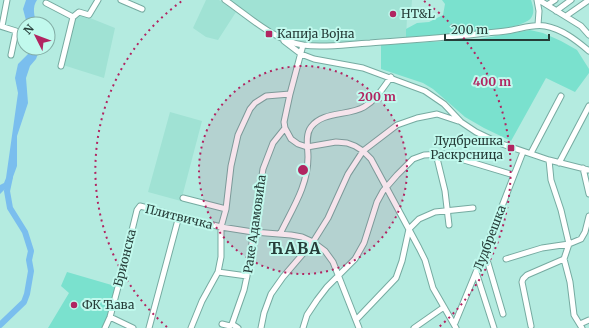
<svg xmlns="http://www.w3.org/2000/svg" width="589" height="328" font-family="Merriweather,serif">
  <rect width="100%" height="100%" fill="#b4ebe0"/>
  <path fill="#a0e2d4" d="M206 0H219L236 12 218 40 206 37 193 28Z
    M227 0H412L411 12 407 18 406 37 362 40 336 44 303 42 277 34Z
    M80 14 115 28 104 78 63 65 76 17Z
    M170 112 202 121 181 201 148 192Z"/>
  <path fill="#7ae1ce" d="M442 0H531C533 6 535 12 531 18 520 33 427 36 406 37V29L417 23 429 22 443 15 445 4Z
    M530 30 543 33 561 41 577 50 589 69V73L575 92 546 78 511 141 484 128 465 117 433 89 423 83 381 69V45L479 39Z
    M67 272 115 286 108 316 102 328H48L69 293 61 286Z"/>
  <path fill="#7abeee" d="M26 0H37C32 7 34 16 37 24H27L23 9Z
    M30 48H40L36 59 30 66 26 78 28 103 17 136V166L10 185 7 184 6 188 0 194V185L4 183 6 178 18 93 15 78 18 64 28 54Z"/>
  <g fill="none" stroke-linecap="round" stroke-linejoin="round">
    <path stroke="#7abeee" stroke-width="6" d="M0 325 24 302 27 294 31 271 29 260 31 251 25 232 10 208 7 191 10 177"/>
    <defs>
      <path id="minor" d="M121 0 142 9
        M225 0C248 16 275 41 303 45 325 48 348 44 370 43 408 40 447 38 485 33 494 32 503 32 512 30 523 28 534 24 545 26 562 29 576 40 589 51
        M537 0 539 11 538 25
        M539 0 581 26 589 35
        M46 3 73 17
        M547 5 555 0
        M556 11 571 0
        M566 16 589 0
        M0 26 16 31 11 55
        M2 26 7 0
        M284 41 301 54 314 59 363 68 425 91 444 104 461 122 476 132 499 143 549 160 589 170
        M303 45 290 94 284 122 285 128 291 139 298 144 307 147 336 142 347 143 355 146 363 151 371 159 378 172 419 248 425 260 433 288 456 328
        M61 66 73 17 79 12 89 15 98 0
        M531 153 561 96
        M436 154 445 191 449 225
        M559 163 589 106
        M583 168 589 194
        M183 198 226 209
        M280 234C292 209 308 186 308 157 308 148 305 135 311 127 323 111 348 116 364 107 376 100 383 88 391 77
        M483 255 488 263 503 314
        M506 259 542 248 569 244 581 239 585 232 589 216
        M564 259 570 282 574 315 582 328
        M218 272 247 276
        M476 272 494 328
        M110 317 133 328
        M356 320 396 278 402 261 409 229 419 219 435 212 473 208
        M455 323 483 255 523 152
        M222 324 230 326 232 324 238 328
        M232 324 244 290 247 276 263 169 273 143 285 128
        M580 324 589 320
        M531 326 522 282 523 279 527 275 564 259 569 244 561 210 551 180 549 160
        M105 328 110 317 118 287 137 210 140 206 221 227 253 232 291 235 302 237 313 242 325 251 333 262 359 328
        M149 328 179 216
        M191 328 202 301 218 272 221 257V227L226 209 231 166 238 135 250 109 255 103 266 96 290 94
        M261 328 264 313 271 294 283 277 313 242 328 218 348 174 363 151 397 125 417 118 437 114 458 121
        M303 328 307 315 317 300 327 287 355 259 364 243 377 202 383 191 397 175 413 159 424 155 444 154 514 175
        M414 328 444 307"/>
    </defs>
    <use href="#minor" stroke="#76aba1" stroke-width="7"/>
    <use href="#minor" stroke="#fff" stroke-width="5"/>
  </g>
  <circle cx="303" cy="170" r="104" fill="#b12561" fill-opacity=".12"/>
  <g fill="none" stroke="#b12561" stroke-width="2" stroke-dasharray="2 4">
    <circle cx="303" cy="170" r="104"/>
    <path d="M167 327A208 208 0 0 1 182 1M424 1A208 208 0 0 1 439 327"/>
  </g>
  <g fill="#b12561" stroke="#c1f9ed" stroke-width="1.5">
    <circle cx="393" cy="14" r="4"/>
    <rect x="265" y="30" width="8" height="8" rx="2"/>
    <rect x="507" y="144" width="8" height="8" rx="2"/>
    <circle cx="74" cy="305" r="4"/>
  </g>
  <g text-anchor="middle" stroke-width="4" stroke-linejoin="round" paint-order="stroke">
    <g font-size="12" fill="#263c38" stroke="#c1f9ed" text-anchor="start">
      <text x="401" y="18">HT&amp;L</text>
      <text x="277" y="38">Капија Војна</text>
      <text x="503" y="145" text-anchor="end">Лудбрешка<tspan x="503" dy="14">Раскрсница</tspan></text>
      <text x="82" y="309">ФК Ћава</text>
    </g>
    <g font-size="12" fill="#263c38" stroke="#c1f9ed">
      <text transform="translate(179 217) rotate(14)" y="4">Плитвичка</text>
      <text transform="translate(255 224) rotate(-82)" y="4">Раке Адамовића</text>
      <text transform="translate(490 238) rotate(-69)" y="4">Лудбрешка</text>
      <text transform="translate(125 258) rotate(-76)" y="4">Брионска</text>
    </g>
    <g font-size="16" font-weight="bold" letter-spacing="1" fill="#263c38" stroke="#c1f9ed">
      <text x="295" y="254">ЋАВА</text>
    </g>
  </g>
  <circle cx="303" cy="170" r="6" fill="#b12561" stroke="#c1f9ed" stroke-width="2"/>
  <g font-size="12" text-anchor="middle" font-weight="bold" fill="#b12561" stroke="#c1f9ed" stroke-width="4" stroke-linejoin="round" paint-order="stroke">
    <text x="492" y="86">400 m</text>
    <text x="377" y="101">200 m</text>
  </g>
  <g transform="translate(36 36) rotate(312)"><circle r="19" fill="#c1f9ed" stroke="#83ada5"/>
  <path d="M0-3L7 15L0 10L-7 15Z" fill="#b12561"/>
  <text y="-6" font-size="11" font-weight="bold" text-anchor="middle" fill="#263c38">N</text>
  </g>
  <path d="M445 34v6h104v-6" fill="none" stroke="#263c38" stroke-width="2"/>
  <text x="451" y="34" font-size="12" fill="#263c38" stroke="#c1f9ed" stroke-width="3" paint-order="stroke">200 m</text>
</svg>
